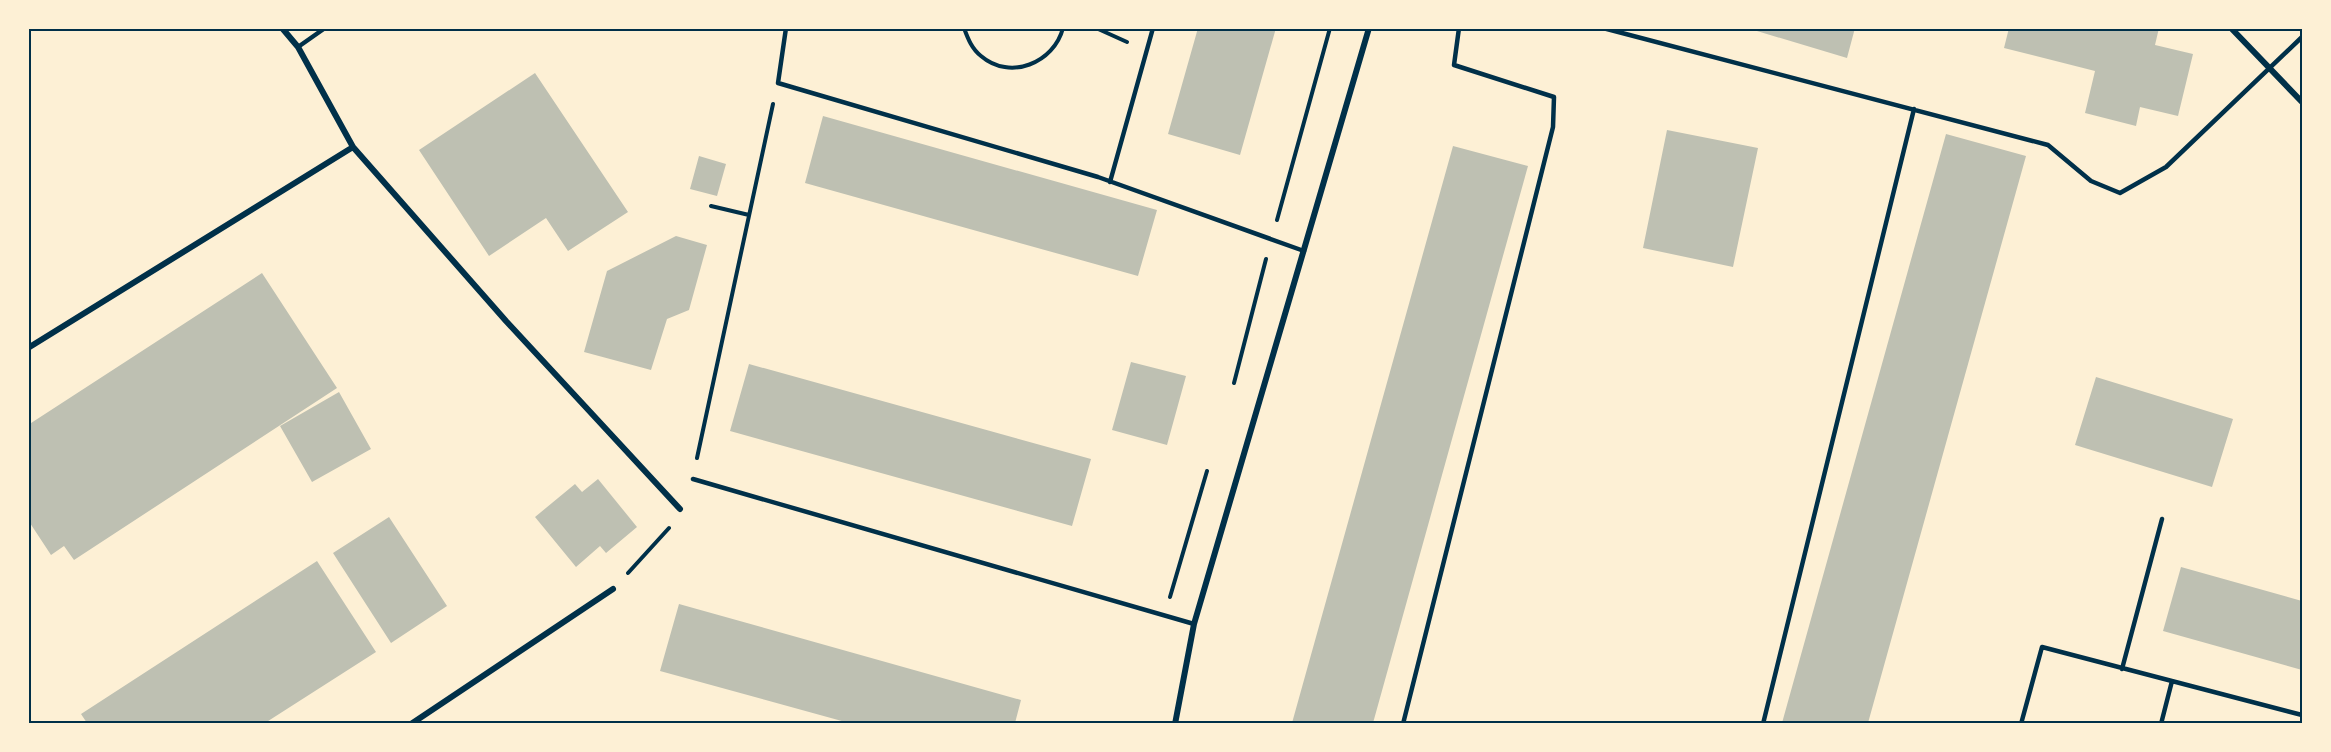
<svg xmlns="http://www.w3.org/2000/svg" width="2331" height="752" font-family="'PT Sans',sans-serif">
  <rect width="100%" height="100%" fill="#fdf0d5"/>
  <path fill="#bec0b2" d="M1198 28H1276L1240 155 1168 134Z
    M1747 28H1855L1847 58Z
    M2009 28H2159L2155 45 2193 54 2178 116 2140 107 2136 126 2085 113 2095 71 2004 48Z
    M535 73 628 212 568 251 546 218 489 256 419 150Z
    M823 116 1157 210 1138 276 805 183Z
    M1667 130 1758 148 1733 267 1643 248Z
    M1946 134 2026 156 1868 723H1782Z
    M1453 146 1528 166 1373 723H1292Z
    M699 156 726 164 717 196 690 189Z
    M676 236 707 245 689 310 667 319 651 370 584 352 607 271Z
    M262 273 337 388 74 560 64 546 51 555 28 520V425Z
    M1131 362 1186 376 1167 445 1112 430Z
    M749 364 1091 459 1072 526 730 431Z
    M2096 377 2233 419 2212 487 2075 445Z
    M339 392 371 449 312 482 280 426Z
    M598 479 637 527 606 553 600 546 576 567 535 517 575 484 582 492Z
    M389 517 447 606 391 643 333 553Z
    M317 561 376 652 265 723H87L81 714Z
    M2181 567 2302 601V670L2163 631Z
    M679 604 1021 700 1015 723H849L660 671Z"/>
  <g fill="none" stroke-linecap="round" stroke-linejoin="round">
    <path stroke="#003049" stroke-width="4" d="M964 28C968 39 972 49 981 56 1010 81 1054 63 1063 28
      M1096 28 1127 42
      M711 206 749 215
      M1277 220 1330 28
      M1234 383 1266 259
      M697 458 773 104
      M628 573 669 528
      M1170 597 1207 471"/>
    <path stroke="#003049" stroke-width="4.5" d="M786 28 778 83 1098 177 1304 251
      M1603 28 2048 145 2091 181 2120 193 2166 167 2302 37
      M298 47 325 28
      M1110 182 1153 28
      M693 479 1194 624
      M2122 669 2162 519
      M1403 724 1553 127 1554 97 1454 65 1459 28
      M1763 724 1914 109
      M2021 724 2042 647 2302 715
      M2161 724 2172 681"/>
    <path stroke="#003049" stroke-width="6" d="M282 28 298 47 353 147 506 321 680 509
      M2231 28 2302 102
      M28 348 353 147
      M411 724 613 589
      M1175 724 1194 624 1369 28"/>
  </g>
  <rect width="2331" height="752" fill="none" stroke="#fdf0d5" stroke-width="60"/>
  <rect x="30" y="30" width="2271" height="692" fill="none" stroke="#003049" stroke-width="2"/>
</svg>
